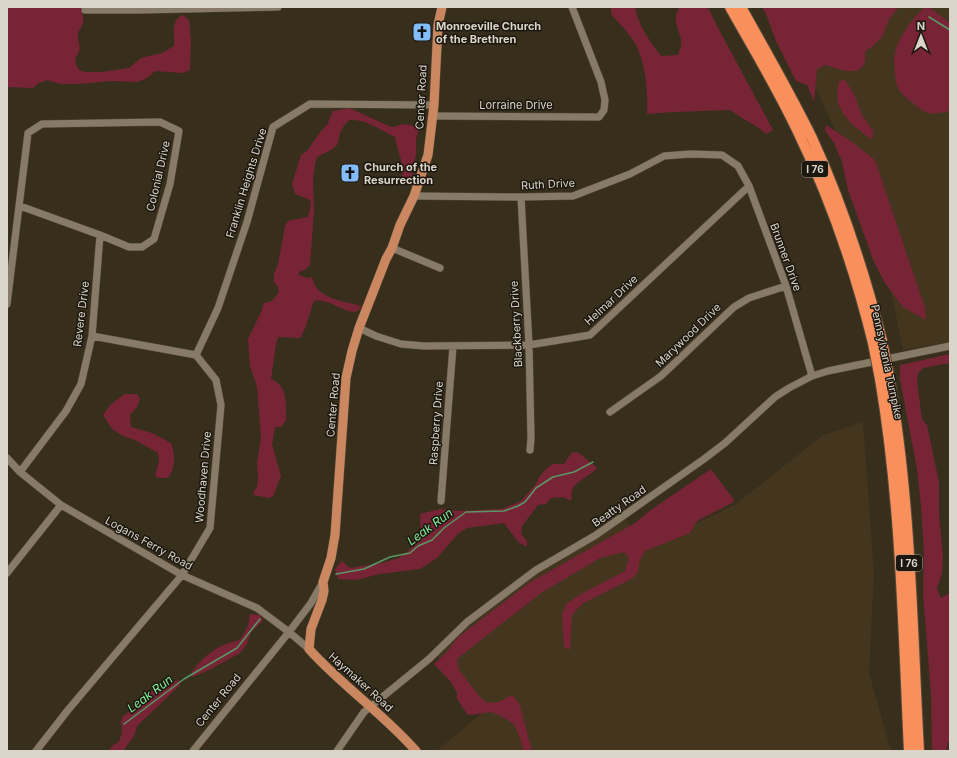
<svg xmlns="http://www.w3.org/2000/svg" width="957" height="758" font-family="Inter,sans-serif">
  <rect width="100%" height="100%" fill="#382e1c"/>
  <path fill="#43351e" d="M772 7H950V342L903 350 884 256 852 166 810 76Z
    M863 422 874 573 869 673 891 751H436L482 713 435 653 484 608 625 515 641 550 736 504 823 435Z"/>
  <path fill="#772536" d="M7 7H82C81 12 84 17 83 22 83 26 80 28 79 31 75 43 85 46 75 58L76 64 79 70 86 72H101L129 68 141 58 162 53 174 46C175 35 170 20 183 15L189 20 191 40 190 70 183 73 155 71 147 78 138 82 111 81 78 84H60L47 80 37 84 33 88 7 87Z
    M611 7H635C638 25 650 42 661 56L678 55C679 52 680 49 681 46 683 32 669 22 680 7H708L717 26 773 130 766 134C755 124 742 119 730 110L673 112 647 114C648 91 646 64 635 43 629 33 619 23 611 14Z
    M762 7H899L889 19 883 36 872 47 865 51C865 55 866 60 864 64 858 78 836 68 825 65L817 69 814 102 807 85 796 81 776 41 766 14Z
    M925 7H929L950 23V111C944 112 934 115 928 113 922 111 903 96 899 90 895 82 893 62 895 53 899 36 912 19 925 7Z
    M845 80 854 94 862 115 873 131 872 140C851 124 831 110 839 81Z
    M349 108 391 127C396 127 396 126 400 125 406 123 414 126 419 129L416 139V153L412 178 404 183C401 175 403 168 401 160 399 152 396 145 395 137 378 129 368 119 349 120 341 128 339 134 338 144L331 150 317 157 315 164 313 179 314 211 310 265 306 269 299 272V275L307 278 312 277C313 280 314 284 315 286 325 299 344 302 358 305L362 307 356 312C341 312 329 298 314 301 309 313 307 328 300 338L278 337 276 344 271 379C288 386 286 403 286 420L281 427H275L272 444 281 476 273 496 269 498 254 495 253 493 257 487 258 477 257 463 261 438 257 387 250 366 248 339 262 310 264 303 272 301 279 292 278 287 274 282V274L278 264 285 226 288 221 308 217 311 205 310 200 295 194 292 184 301 155 307 151 321 131 327 125 333 111Z
    M826 125 852 142 875 160 925 308 926 320 903 307 885 283 874 262 848 190 842 162 834 143 825 130Z
    M950 354V363L923 368 918 374 917 382 922 419 927 425 939 482V516L943 555 942 573 937 589 941 598 950 593V742H948L946 751H932L931 694 923 594 924 553 921 506 917 469 900 379V365Z
    M125 394H137L140 399 137 407 130 415 131 427 152 433 171 443C175 454 176 468 168 478H158L155 476 159 461 158 453 135 440 123 436 112 429 103 415 111 404Z
    M572 452 579 453 597 468C591 476 576 480 572 490 571 493 572 498 571 501L563 497 551 498 546 504 538 505 522 526 521 534 527 541V547L518 542 504 523 467 528 458 534 437 558 420 569 379 574 356 580 338 579 335 569 342 561 350 568 382 563 399 558 419 542 421 538 420 514 440 509 458 511 501 509 521 501 536 484 540 476 547 468 553 464H564Z
    M711 469 734 500V502L697 521 690 533 645 551 640 560 638 572 633 578 582 604 572 615 570 650 564 647 562 615 566 604 581 594 625 571 629 558 624 552 600 558 541 593 457 659 459 670 479 696 487 703 499 702 512 695 519 703 532 751H523L521 740 514 724 501 716 491 712 472 715 467 714 457 699V693L451 682 434 664 448 651 457 638 529 583 635 523 652 509Z
    M250 614 260 615 263 621 251 632 247 644 240 653 207 671 192 677V672C205 654 218 645 240 640L248 626Z
    M180 680V685L137 726 134 736 123 751H109L113 745 119 742 122 732 121 721 123 716 142 702 156 686Z"/>
  <g fill="none" stroke-linecap="round" stroke-linejoin="round">
    <path stroke="#5b9666" stroke-width="1.5" d="M929 17 950 30
      M336 574 364 569 390 557 410 553 418 546 432 540 444 528 466 512 504 511 518 506 525 502 536 488 553 477 574 472 593 462
      M124 724 184 679 237 648 260 619"/>
    <defs>
      <path id="minor" d="M85 10H140L278 7
        M433 116 599 117 604 110 605 100 601 82 572 7
        M414 196 521 197 573 196 630 174 664 156 690 154 722 155 738 166 749 186 786 286 812 376
        M521 197 529 345 531 438 530 450
        M392 248 440 268
        M7 304 28 133 42 124 160 122 179 131 170 184 154 239 142 247H129L100 235 20 206
        M359 328 376 336 401 344 424 346 529 345 590 335 749 186
        M196 355 218 308 247 222 273 127 310 104 434 105
        M610 412 661 376 734 307 749 298 786 286
        M7 458 20 472 61 505 182 575 257 608 289 632 309 649
        M20 472 66 411 81 384 92 336 100 235
        M441 501 453 346
        M7 573 61 505
        M36 751 68 710 182 575 210 528 221 405 216 380 196 355 92 336
        M193 751 289 632 311 603 323 582
        M337 751 364 712 429 659 467 622 536 570 596 535 704 459 725 443 775 397 789 388 812 376 828 371 950 346"/>
      <path id="major" d="M416 751C384 714 342 686 309 649L311 629 322 600 324 591 323 582 331 558 335 535 346 378 352 351 359 328 386 259 392 248 400 225 414 196 428 155 434 105 438 25 442 7"/>
      <path id="highway" d="M730 7C753 48 778 89 798 132 831 200 855 270 873 343
        M741 7C765 50 790 93 812 138 842 203 864 271 882 341
        M889 377C911 500 912 626 919 751
        M880 379C901 502 903 627 909 751"/>
    </defs>
    <use href="#minor" stroke="#544b3c" stroke-width="8"/>
    <use href="#major" stroke="#544b3c" stroke-width="10"/>
    <use href="#highway" stroke="#544b3c" stroke-width="12"/>
    <use href="#minor" stroke="#877a66" stroke-width="7"/>
    <use href="#major" stroke="#cb875f" stroke-width="9"/>
    <use href="#highway" stroke="#f98f5b" stroke-width="10"/>
    <defs>
      <path id="highway-bridge" d="M882 341 889 377
        M873 343 880 379"/>
    </defs>
    <use href="#highway-bridge" stroke="#544b3c" stroke-width="12" stroke-linecap="butt"/>
    <use href="#highway-bridge" stroke="#f98f5b" stroke-width="10"/>
  </g>
  <defs>
    <symbol id="church-square" viewBox="-11 -11 22 22"><rect x="-9" y="-9" width="18" height="18" rx="4" fill="#82bcfa" stroke="#1c170f"/><path d="M-1.2-6h2.4v3.5h3.3v2.4h-3.3V6h-2.4V-.1h-3.3v-2.4h3.3Z" fill="#111"/></symbol>
  </defs>
  <g fill-rule="evenodd">
    <use href="#church-square" x="411" y="21" width="22" height="22"/>
    <use href="#church-square" x="339" y="162" width="22" height="22"/>
  </g>
  <g text-anchor="middle" stroke-width="3" stroke-linejoin="round" paint-order="stroke">
    <g fill="#1c170f" stroke="#a19b91" stroke-width="1">
      <rect x="802" y="161" width="26" height="16" rx="3"/>
      <rect x="896" y="555" width="26" height="16" rx="3"/>
    </g>
    <g font-size="10" font-weight="bold" fill="#dad4c9">
      <text x="815" y="173">I 76</text>
      <text x="909" y="567">I 76</text>
    </g>
    <g font-size="11" font-weight="bold" fill="#dad4c9" stroke="#1c170f" text-anchor="start">
      <text x="436" y="30">Monroeville Church<tspan x="436" dy="13">of the Brethren</tspan></text>
      <text x="364" y="171">Church of the<tspan x="364" dy="13">Resurrection</tspan></text>
    </g>
    <g font-size="11" fill="#dad4c9" stroke="#1c170f">
      <text transform="translate(421 97) rotate(-87)" y="4">Center Road</text>
      <text x="516" y="109">Lorraine Drive</text>
      <text transform="translate(158 176) rotate(-77)" y="4">Colonial Drive</text>
      <text transform="translate(246 183) rotate(-73)" y="4">Franklin Heights Drive</text>
      <text transform="translate(548 184) rotate(-3)" y="4">Ruth Drive</text>
      <text transform="translate(786 257) rotate(70)" y="4">Brunner Drive</text>
      <text transform="translate(611 300) rotate(-43)" y="4">Helmar Drive</text>
      <text transform="translate(81 314) rotate(-83)" y="4">Revere Drive</text>
      <text transform="translate(516 324) rotate(-93)" y="4">Blackberry Drive</text>
      <text transform="translate(688 335) rotate(-44)" y="4">Marywood Drive</text>
      <text transform="translate(887 362) rotate(78)" y="4">Pennsylvania Turnpike</text>
      <text transform="translate(333 405) rotate(-85)" y="4">Center Road</text>
      <text transform="translate(436 423) rotate(-86)" y="4">Raspberry Drive</text>
      <text transform="translate(203 477) rotate(-85)" y="4">Woodhaven Drive</text>
      <text transform="translate(619 506) rotate(-35)" y="4">Beatty Road</text>
      <text transform="translate(149 543) rotate(29)" y="4">Logans Ferry Road</text>
      <text transform="translate(361 682) rotate(42)" y="4">Haymaker Road</text>
      <text transform="translate(218 700) rotate(-51)" y="4">Center Road</text>
    </g>
    <g font-size="12" font-style="italic" fill="#82ee96" stroke="#1c170f">
      <text transform="translate(430 527) rotate(-36)" y="4">Leak Run</text>
      <text transform="translate(150 694) rotate(-37)" y="4">Leak Run</text>
    </g>
  </g>
  <rect width="957" height="758" fill="none" stroke="#dad4c9" stroke-width="16"/>
  <g transform="translate(921 36)" stroke="#1c170f" stroke-width="3" paint-order="stroke">
  <path d="M0-3L7 15L0 10L-7 15Z" fill="#dad4c9"/>
  <text y="-6" font-size="11" font-weight="bold" text-anchor="middle" fill="#dad4c9">N</text>
  </g>
</svg>
